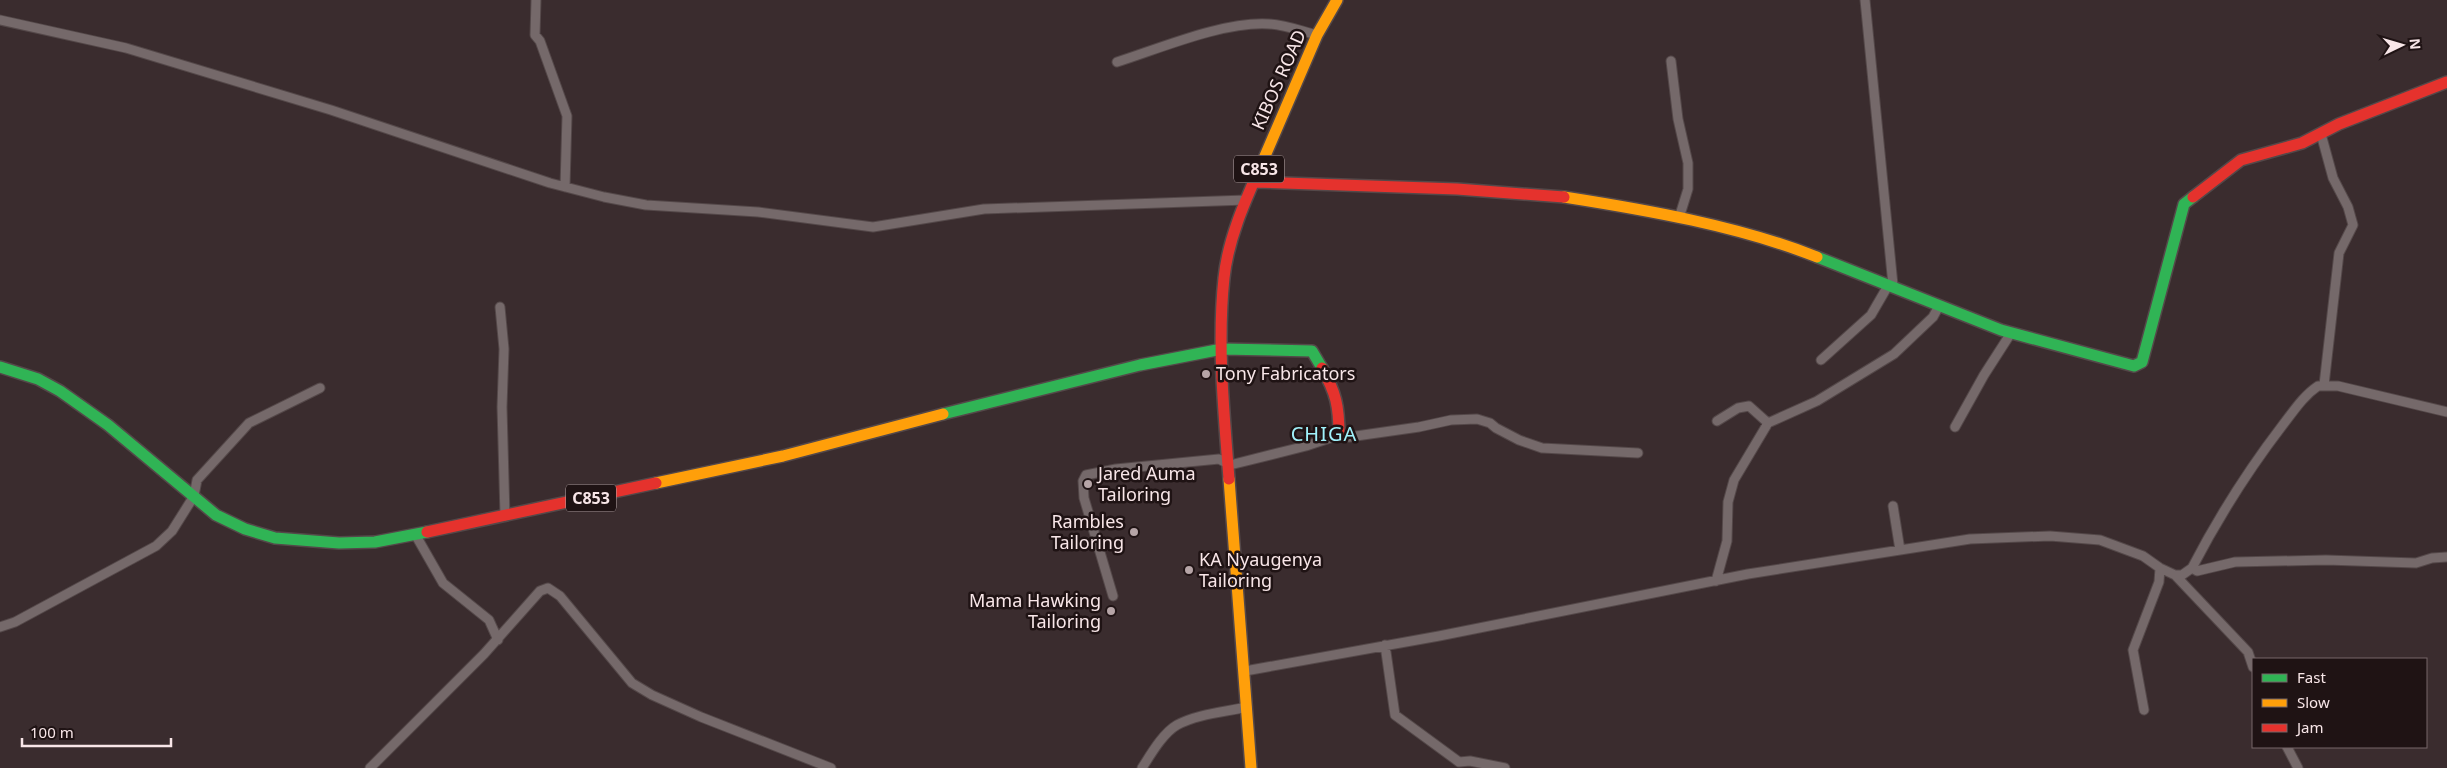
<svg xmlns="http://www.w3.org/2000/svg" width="2447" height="768" font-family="'Noto Sans',sans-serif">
  <rect width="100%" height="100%" fill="#3a2c2e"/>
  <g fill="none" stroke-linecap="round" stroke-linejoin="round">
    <defs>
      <path id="street" d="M536 0 535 35 540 41 567 116 565 187
        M1865 0 1893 285
        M0 20 126 48 331 110 550 183 604 197 646 205 758 212 873 227 984 209 1246 200
        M1671 61 1678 119 1688 163V189L1679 218
        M1117 62C1161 48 1224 21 1269 24 1286 25 1301 31 1317 35
        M2321 134 2333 178 2348 207 2353 225 2339 253 2324 385
        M500 307 504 349 502 407 505 516
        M1821 360 1871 315 1889 284
        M1717 421 1738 408 1749 406 1768 423
        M1955 427 1984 375 2011 333
        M1893 506 1900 550
        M415 534 443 583 489 620 498 640
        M2192 568 2197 571 2235 562 2326 560 2416 563 2432 558 2447 557
        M2175 575 2248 652 2253 667
        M1716 581 1727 541 1728 502 1734 480 1768 423 1817 401 1894 354 1933 317 1939 306
        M1113 596 1084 498 1083 481 1086 475 1116 469 1219 459 1230 465 1306 446 1339 435 1349 437 1419 427 1451 420 1477 419 1490 423 1496 428 1519 440 1542 448 1638 453
        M0 627 15 622 156 546 172 531 194 496 197 480 249 423 320 388
        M1385 645 1395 715 1459 762 1470 761 1505 768
        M1245 671 1439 636 1748 574 1970 539 2050 536 2100 540 2143 556 2160 568 2175 575H2182L2192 568C2219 516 2246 473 2282 426 2293 412 2303 396 2318 386H2338L2447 412
        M2144 710 2133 650 2159 582 2160 568
        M2287 747 2298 768
        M370 768 484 654 540 591 548 588 560 596 632 683 652 695 701 717 831 768
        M1142 768C1151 754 1163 733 1177 725 1197 714 1225 712 1247 707"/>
      <path id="fast" d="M1817 257 2001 330 2134 366 2142 362 2184 204 2193 197
        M0 367 38 379 60 391 108 425 216 515 245 529 275 538 339 543 375 542 427 532
        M943 414 1140 365 1222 349 1312 351 1322 368"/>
      <path id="slow" d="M1262 163 1317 35 1337 0
        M1564 197C1647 210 1739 226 1817 257
        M1229 479 1251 768
        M656 483 783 456 943 414"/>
      <path id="jam" d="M1254 182 1457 189 1564 197
        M2193 197 2241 160 2302 143 2339 124 2447 82
        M1322 368C1336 393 1339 406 1339 435
        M1229 479C1224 413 1217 344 1224 278 1228 238 1246 199 1262 163
        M427 532 656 483"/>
    </defs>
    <use href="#street" stroke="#544849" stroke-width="11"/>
    <use href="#fast" stroke="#544849" stroke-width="14"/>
    <use href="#slow" stroke="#544849" stroke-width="14"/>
    <use href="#jam" stroke="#544849" stroke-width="14"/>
    <use href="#street" stroke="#75696a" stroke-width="9"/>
    <use href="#fast" stroke="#30b455" stroke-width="11"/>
    <use href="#slow" stroke="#ff9f0a" stroke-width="11"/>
    <use href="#jam" stroke="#e5322d" stroke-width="11"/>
  </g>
  <g fill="#b6a5a7" stroke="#1f1314" stroke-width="2">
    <circle cx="1206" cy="374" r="5"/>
    <circle cx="1088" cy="484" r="5"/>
    <circle cx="1134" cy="532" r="5"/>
    <circle cx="1189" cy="570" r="5"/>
    <circle cx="1111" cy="611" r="5"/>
  </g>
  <g text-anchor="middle" stroke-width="5" stroke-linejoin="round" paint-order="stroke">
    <g fill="#1f1314" stroke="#b7a7a8" stroke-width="1">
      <rect x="1234" y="155.5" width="50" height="27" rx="4"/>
      <rect x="566" y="484.5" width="50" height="27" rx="4"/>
    </g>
    <g font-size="16" font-weight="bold" fill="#f8e6e8">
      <text x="1259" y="175">C853</text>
      <text x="591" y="504">C853</text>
    </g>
    <g font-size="18" fill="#f8e6e8" stroke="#1f1314">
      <text transform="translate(1279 80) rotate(-66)" y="6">KIBOS ROAD</text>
    </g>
    <g font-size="18" fill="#f8e6e8" stroke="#1f1314" text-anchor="start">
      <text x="1216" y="380">Tony Fabricators</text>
      <text x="1098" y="480">Jared Auma<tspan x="1098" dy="21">Tailoring</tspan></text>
      <text x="1124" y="528" text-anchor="end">Rambles<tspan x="1124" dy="21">Tailoring</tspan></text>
      <text x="1199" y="566">KA Nyaugenya<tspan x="1199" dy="21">Tailoring</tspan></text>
      <text x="1101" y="607" text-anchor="end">Mama Hawking<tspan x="1101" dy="21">Tailoring</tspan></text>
    </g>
    <g font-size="20" letter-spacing="1" fill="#a1f2fb" stroke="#1f1314">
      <text x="1324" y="441">CHIGA</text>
    </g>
  </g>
  <rect x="2252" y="658" width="175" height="90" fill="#1f1314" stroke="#766769"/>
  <rect x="2262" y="674" width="25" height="8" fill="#30b455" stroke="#766769"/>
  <text x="2297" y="683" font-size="15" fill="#f8e6e8">Fast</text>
  <rect x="2262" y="699" width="25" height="8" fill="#ff9f0a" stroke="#766769"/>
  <text x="2297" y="708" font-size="15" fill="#f8e6e8">Slow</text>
  <rect x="2262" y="724" width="25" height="8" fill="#e5322d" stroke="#766769"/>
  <text x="2297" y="733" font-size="15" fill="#f8e6e8">Jam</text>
  <g transform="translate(2402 45) rotate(85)" stroke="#1f1314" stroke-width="4" paint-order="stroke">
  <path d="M0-4L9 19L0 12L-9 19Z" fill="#f8e6e8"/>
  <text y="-8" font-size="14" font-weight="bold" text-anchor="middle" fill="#f8e6e8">N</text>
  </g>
  <path d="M22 738v8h149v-8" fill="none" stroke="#f8e6e8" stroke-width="2.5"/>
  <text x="30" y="738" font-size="15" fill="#f8e6e8" stroke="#1f1314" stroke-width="4" paint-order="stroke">100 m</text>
</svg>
